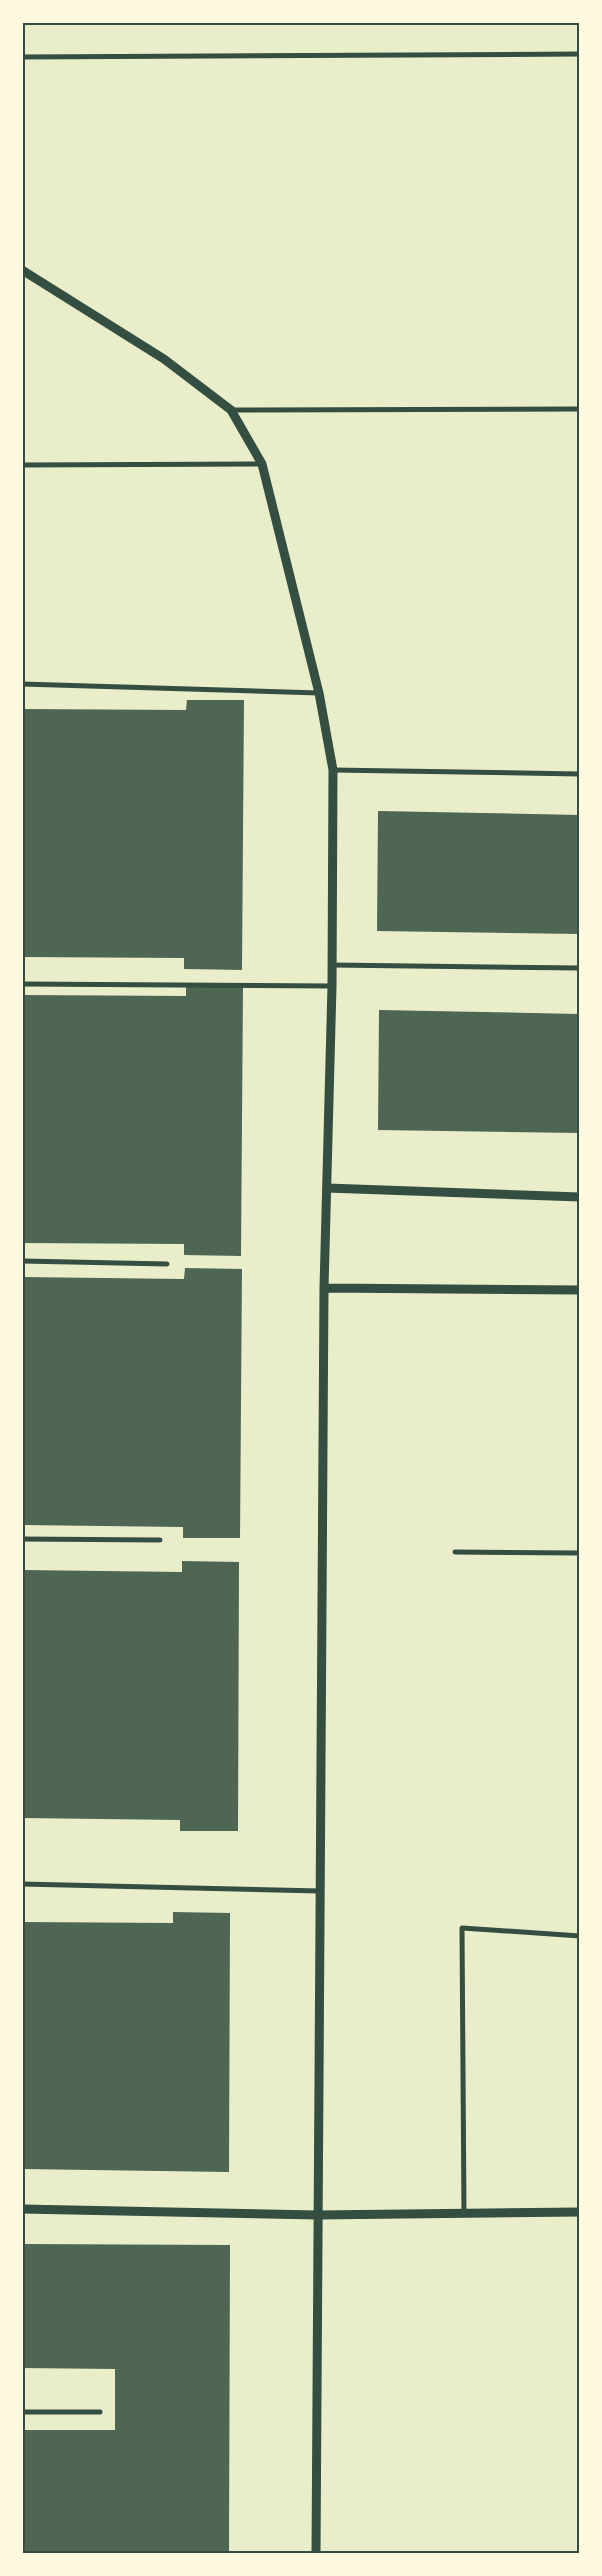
<svg xmlns="http://www.w3.org/2000/svg" width="602" height="2576" font-family="'Crimson Pro',serif">
  <rect width="100%" height="100%" fill="#e9edc9"/>
  <path fill="#4f6655" d="M187 700H244L242 970 184 969V958L22 957V709L186 710Z
    M378 811 580 815V934L377 931Z
    M186 986H243L241 1256 184 1255V1244L22 1243V995L186 996Z
    M379 1010 580 1014V1133L378 1130Z
    M185 1268 242 1269 240 1538H183V1527L22 1525V1277L184 1279Z
    M182 1561 239 1562 238 1831H180V1820L22 1818V1570L182 1572Z
    M173 1912 230 1913 229 2172 22 2169V1922L173 1923Z
    M22 2244 230 2245 229 2554H22V2430H115V2369L22 2368Z"/>
  <g fill="none" stroke-linecap="round" stroke-linejoin="round">
    <path stroke="#344e41" stroke-width="5" d="M22 57 580 54
      M231 410 580 409
      M22 465 262 464
      M22 684 319 693
      M333 770 580 774
      M332 965 580 968
      M22 984 332 986
      M22 1261 167 1264
      M22 1539 160 1540
      M455 1552 580 1553
      M22 1884 320 1891
      M464 2214 462 1928 580 1936
      M22 2412H100"/>
    <path stroke="#344e41" stroke-width="9" d="M22 270 164 359 231 410 262 464 319 693 333 770 332 986 324 1288 316 2554
      M327 1188 580 1197
      M324 1288 580 1290
      M22 2209 318 2215 580 2212"/>
  </g>
  <rect width="602" height="2576" fill="none" stroke="#fefae0" stroke-width="48"/>
  <rect x="24" y="24" width="554" height="2528" fill="none" stroke="#344e41" stroke-width="2"/>
</svg>
